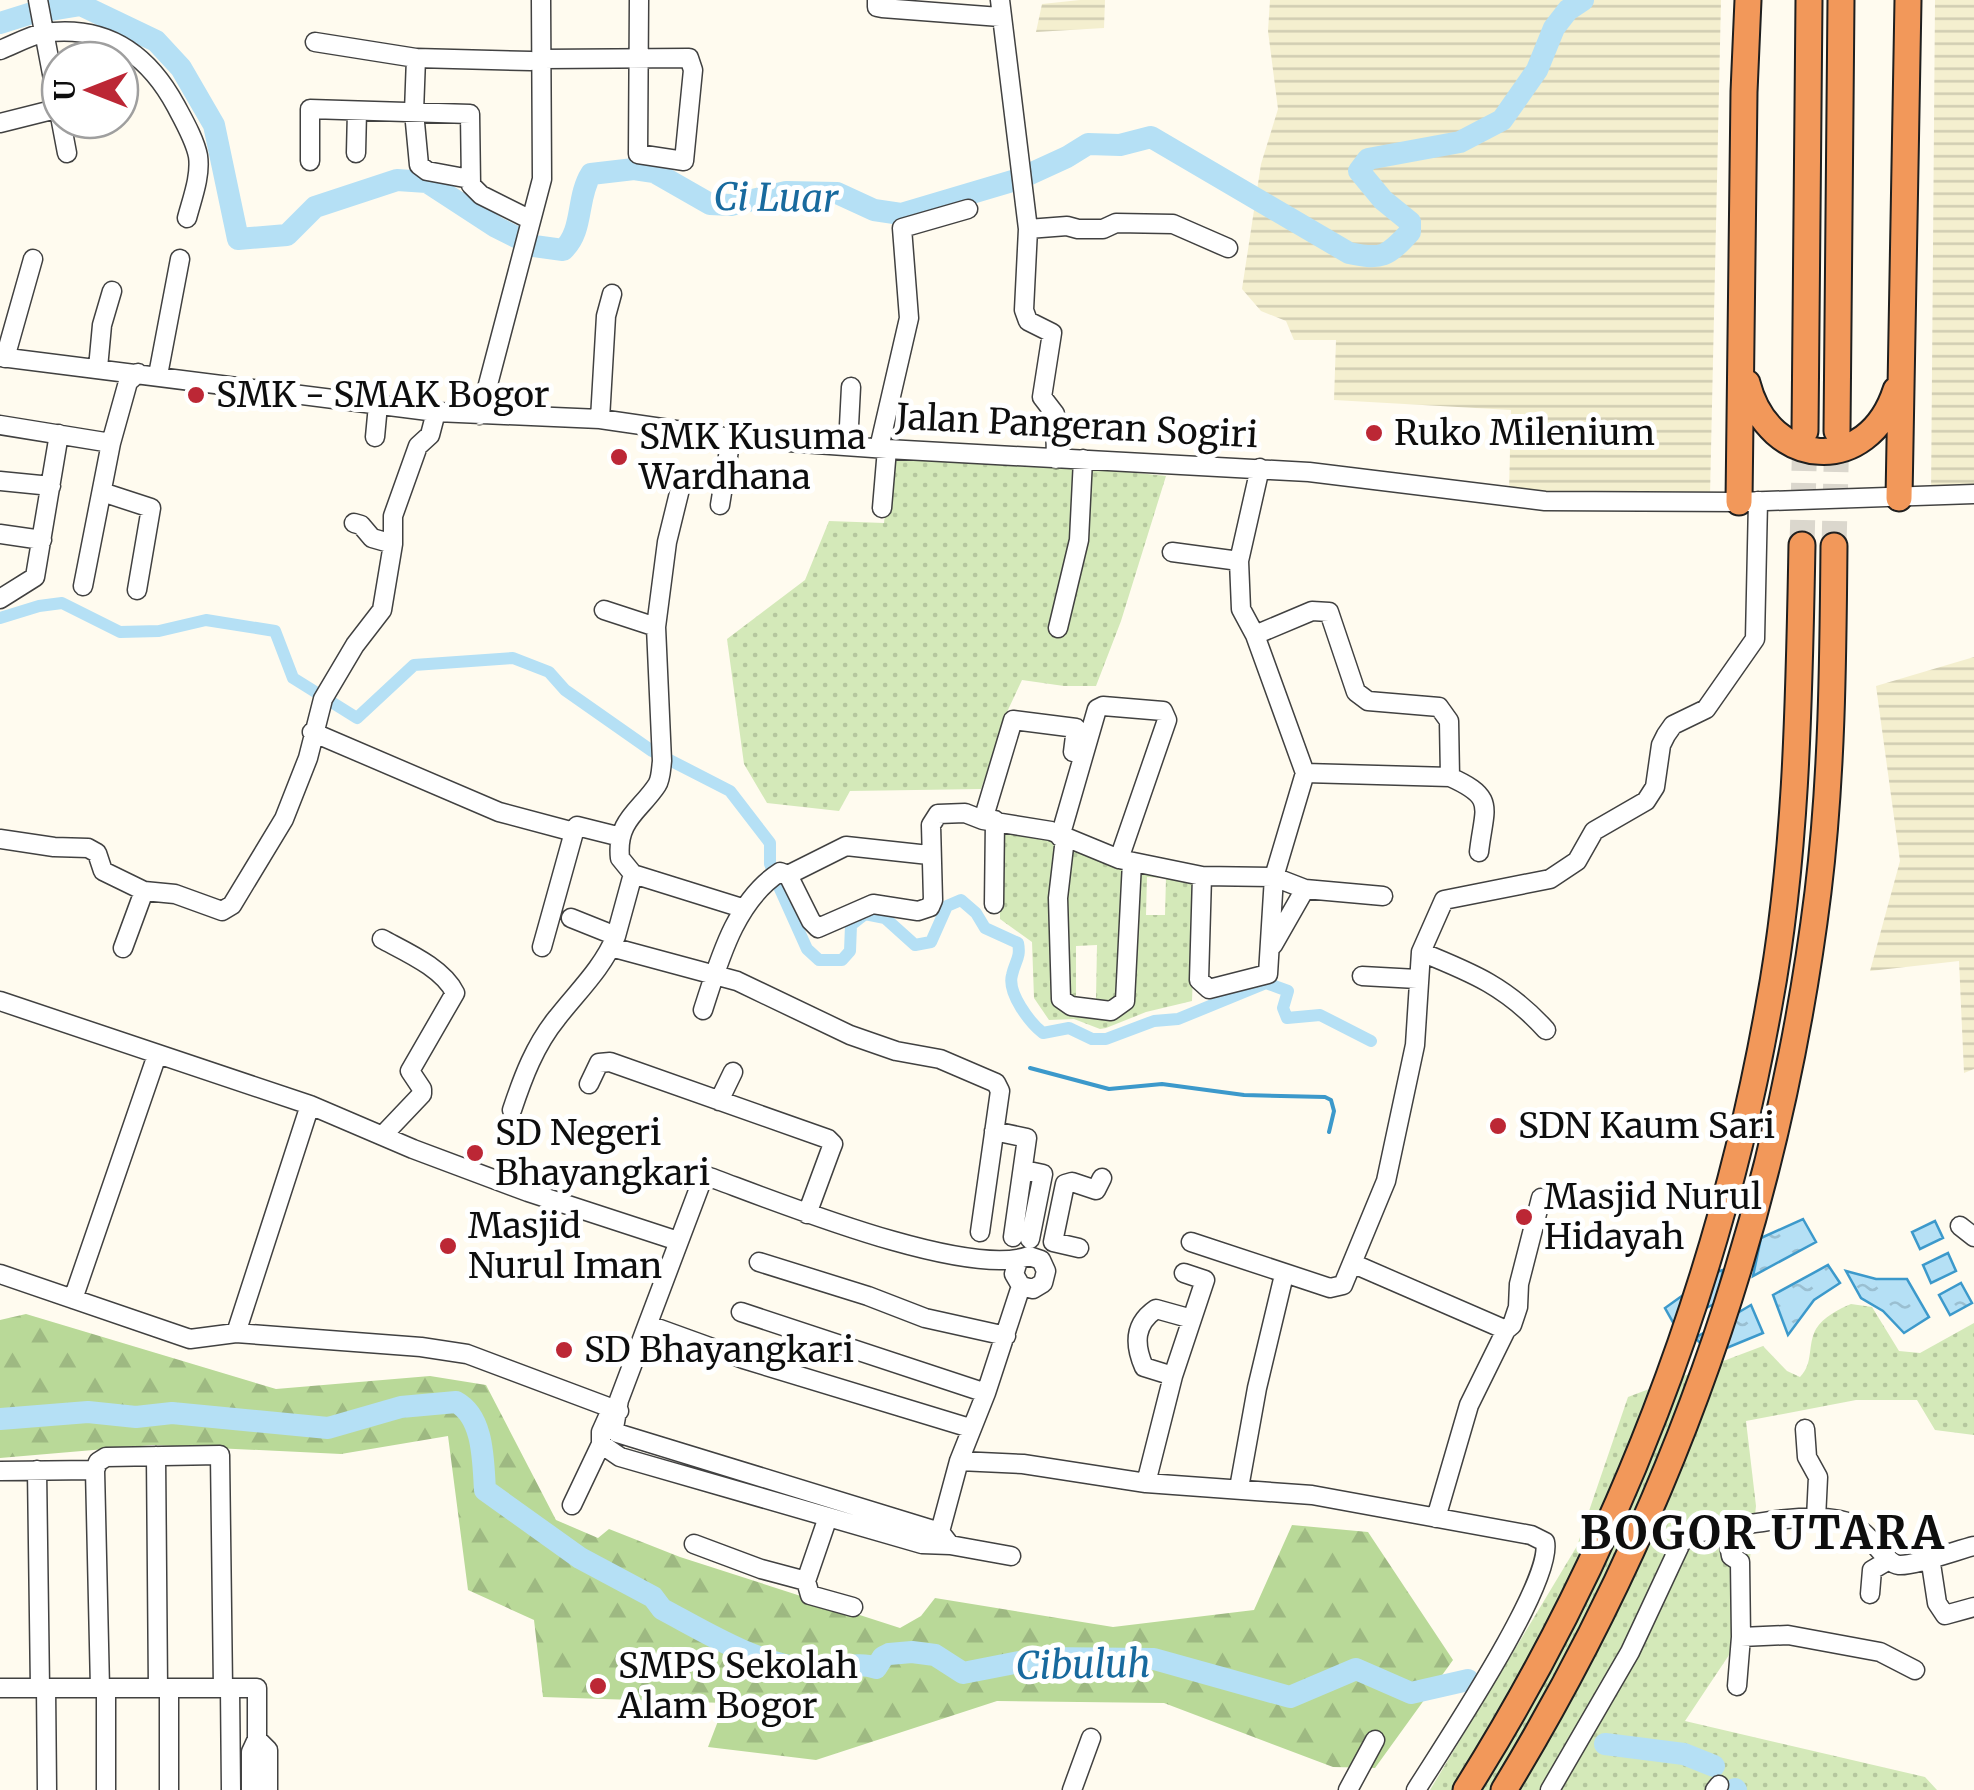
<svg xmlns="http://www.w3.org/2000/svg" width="1974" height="1790" font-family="Merriweather,serif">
  <defs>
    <pattern id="farmland-rules" width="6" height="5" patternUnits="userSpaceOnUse" patternTransform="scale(2.5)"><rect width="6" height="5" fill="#f4efcf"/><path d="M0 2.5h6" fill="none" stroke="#d0ccb1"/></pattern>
    <pattern id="grass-dots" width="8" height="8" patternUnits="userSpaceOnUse" patternTransform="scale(2.5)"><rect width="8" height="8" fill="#d4e9b9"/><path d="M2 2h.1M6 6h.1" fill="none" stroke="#b5c79e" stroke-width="1.8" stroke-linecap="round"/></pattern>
    <pattern id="forest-firs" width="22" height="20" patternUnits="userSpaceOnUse" patternTransform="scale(2.5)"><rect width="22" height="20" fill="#b9d998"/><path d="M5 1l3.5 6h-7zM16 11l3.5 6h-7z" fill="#9eb982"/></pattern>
    <pattern id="water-ripples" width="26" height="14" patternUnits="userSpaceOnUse" patternTransform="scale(2.5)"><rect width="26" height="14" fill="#b5e0f5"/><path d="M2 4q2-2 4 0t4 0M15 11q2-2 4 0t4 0" fill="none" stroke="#9abfd1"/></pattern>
  </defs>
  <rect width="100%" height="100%" fill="#fffbef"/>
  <path fill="url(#farmland-rules)" d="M1080 0H1105L1104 28 1036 32 1042 4Z
    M1270 0H1721L1710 496 1509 491 1511 410 1334 400 1336 340H1294L1286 321 1261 311 1242 289 1261 164 1278 109 1268 31Z
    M1935 0H1974V493L1931 497Z
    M1974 657V1069L1964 1073 1959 961 1870 971 1900 861 1876 686Z"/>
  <path fill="url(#grass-dots)" fill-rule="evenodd" d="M892 447 1166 476 1121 621 1096 686H1064L1022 680 1007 712 981 789 850 791 839 811 767 803 744 764 727 639 805 580 829 521 884 523Z
    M1004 824 1194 881 1196 886 1192 1001 1146 1012 1106 1028 1100 1029 1074 1019 1049 1020 1034 998 1032 942 1000 919V832ZM1147 877 1166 878 1165 915H1146ZM1097 945 1096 999H1076V946Z
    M1851 1304 1872 1307 1899 1351 1920 1353 1974 1323V1435L1935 1430 1917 1400H1856L1746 1421 1756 1506 1741 1637 1685 1721 1925 1777 1937 1790H1430L1577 1546 1628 1397 1763 1346 1787 1371 1800 1377C1814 1363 1807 1345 1816 1329 1823 1317 1839 1309 1851 1304Z"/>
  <path fill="url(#forest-firs)" d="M26 1314 276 1389 430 1376 486 1385 556 1520 598 1538 609 1529 680 1557 900 1628 921 1616 935 1598 1113 1627 1254 1610 1292 1525 1368 1532 1453 1660 1375 1768 1333 1767 1164 1703 997 1701 816 1760 708 1747 725 1703 543 1697 534 1620 468 1590 448 1436 341 1454 152 1445 0 1458V1320Z"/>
  <path fill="url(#water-ripples)" stroke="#3c99cb" stroke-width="2.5" d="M1803 1219 1816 1242 1753 1276 1761 1238Z
    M1935 1221 1943 1238 1920 1249 1912 1232Z
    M1948 1253 1956 1271 1931 1283 1923 1265Z
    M1828 1265 1840 1283 1814 1300 1788 1335 1773 1295Z
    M1723 1270 1716 1303 1674 1324 1665 1308 1714 1273Z
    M1846 1271 1876 1279H1907L1929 1317 1904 1333 1883 1311 1861 1298Z
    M1961 1283 1972 1303 1950 1315 1939 1295Z
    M1751 1305 1763 1333 1712 1354 1695 1338Z"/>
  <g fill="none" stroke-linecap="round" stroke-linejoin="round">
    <path stroke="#3c99cb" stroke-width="4" d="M81 5 88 0
      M1030 1068 1109 1089 1162 1084 1244 1095 1325 1097 1331 1100 1334 1111 1329 1132"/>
    <path stroke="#b5e0f5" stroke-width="12" d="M0 618 39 606 62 603 120 632 159 631 206 620 275 631 293 678 357 718 414 665 513 658 549 672 565 690 652 751 730 791 770 843V864L776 880 807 949 819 960H842L850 951 851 925 865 914 885 918 915 945 931 942 947 906 961 900 976 913 985 928 1018 943C1021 958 1015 961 1012 975 1007 993 1030 1023 1043 1033L1069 1028 1092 1039H1106L1154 1021 1178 1019 1266 983 1288 991 1283 1008 1287 1018 1320 1015 1371 1041"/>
    <path stroke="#b5e0f5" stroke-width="22" d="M0 23 32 13 81 5 156 41 181 68 214 125 238 239 287 235 315 207 397 180 427 182 496 227 534 246 563 250C584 231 576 198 591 174L634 169 654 172 710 204 731 205 786 192 837 193 874 210 901 214 1019 179 1067 157 1088 144 1120 145 1151 137 1349 253C1382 260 1387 257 1410 232V222L1383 200 1359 171 1368 159 1460 142 1502 120 1537 70 1554 28 1568 10 1583 0
      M0 1419 88 1412 136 1417 172 1413 328 1428 401 1407 456 1402C484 1417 483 1461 485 1490L580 1558 653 1597 662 1609C709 1634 753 1662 806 1669 833 1673 854 1660 876 1668L883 1657 889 1654 912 1652 935 1655 963 1673 1040 1658 1154 1659 1290 1697 1356 1669 1411 1693 1468 1680
      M1605 1744 1684 1754 1714 1766
      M1735 1789 1736 1790"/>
    <path stroke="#dbd7cd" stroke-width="25" stroke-dasharray="25 12" stroke-linecap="butt" d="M1802 545 1805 431
      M1834 546 1837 431"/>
    <defs>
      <path id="minor" d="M38 0 67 153
        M877 0V7L882 8 1000 17
        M1000 0 1028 229 1024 310 1028 321 1052 333 1042 397 1055 414 1056 459
        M315 42 416 58
        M0 50C13 45 29 36 43 33 106 24 148 54 176 106 184 121 195 140 198 156 201 176 192 199 187 218
        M542 59 689 58 693 70 684 161 638 154 639 0
        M0 123 56 109
        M356 153 357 111
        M310 161V109L470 114 471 185 481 195 531 220
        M470 179 427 171 419 165 414 112 416 58 531 61
        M1028 229 1067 226 1078 229H1103L1116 223 1173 224 1228 248
        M0 357 436 412 600 419 731 438 887 449 1309 472 1545 501 1739 502 1974 494
        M5 358 33 259
        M98 368 102 325 112 291
        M158 375 180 259
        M480 415 542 179 541 0
        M600 419 606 316 612 294
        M0 425 111 443
        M375 437 378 405
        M848 445 851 387
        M879 448 909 318 902 228 968 209
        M0 481 51 486
        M680 489 667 542 656 627 662 761C661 769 661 779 657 785 640 811 616 820 620 858L633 874 742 908
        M102 492 151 508 137 590
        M720 505 731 438
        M882 508 887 449
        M354 523 361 525 372 538 393 544
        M0 534 42 540
        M1172 552 1239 561
        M83 586 111 443 128 382 138 373
        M0 599 35 577 59 434
        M604 610 656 627
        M1058 628 1079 540 1083 459
        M1255 635 1312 611 1329 612 1356 692 1368 701 1439 707 1449 721 1450 777
        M312 732 499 812 574 832 577 826 621 837
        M1305 773 1450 777C1497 798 1484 807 1479 852
        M983 820 1013 720 1076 728 1073 752
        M1060 837 1097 709 1103 706 1163 711 1167 720 1119 859
        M1065 838 1058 898 1061 999 1071 1006 1111 1011 1125 1001 1132 862
        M0 839 54 847 88 848 97 853 103 871 144 891 175 894 222 911 232 905 284 819 308 758 323 699 355 645 382 610 393 544V516L418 446 430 435 436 412
        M788 875 846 846 929 855
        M1202 876 1199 980 1209 989 1268 974 1274 877 1305 773 1255 635 1241 609 1239 561 1260 468
        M994 904 995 820
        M571 918 616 936 633 874
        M382 939C406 952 443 968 455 993L410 1071 422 1089V1094L384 1134
        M1273 945 1305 889
        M542 947 574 832
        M611 947 737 981 850 1035 896 1051 940 1059 996 1083 1000 1091 980 1232
        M123 948 144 891
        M1421 952C1473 973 1507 987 1546 1030
        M1362 976 1417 979
        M0 1001 310 1105 413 1149 528 1192 678 1241
        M703 1010C719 961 735 901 780 872L788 875 811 921 818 928 873 904 918 911 930 907 933 900 931 825 938 814 965 813 983 820 1051 831 1119 859 1202 876 1274 877 1305 889 1383 896
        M589 1084 599 1063 610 1062 828 1139 833 1144 831 1149 807 1214
        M719 1101 733 1072
        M512 1110C523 1077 535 1045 557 1018 578 991 602 969 616 936
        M994 1131 1027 1138 1013 1237
        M1024 1170 1043 1174 1030 1239
        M1960 1226 1974 1237
        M1191 1242 1330 1288 1343 1285 1386 1181 1415 1045 1421 952 1444 900 1550 879 1577 861 1594 831 1646 801 1655 787 1661 745 1666 735 1673 725 1706 709 1755 639 1758 501
        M1079 1248 1053 1242 1065 1184 1072 1182 1096 1190 1102 1178
        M759 1262 868 1296 925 1318 1006 1336
        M1354 1264 1506 1330
        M0 1274 190 1339 236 1333 421 1347 467 1354 619 1411
        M73 1299 157 1055
        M741 1312 986 1393
        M649 1325 743 1359 970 1428
        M236 1333 310 1105
        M1173 1376 1144 1367C1134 1344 1134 1324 1156 1309L1192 1319
        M610 1412 601 1432V1444L620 1457 922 1544 950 1545 1011 1556
        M1805 1429 1807 1457 1818 1477 1816 1519
        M156 1456 158 1688
        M959 1461 1023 1464 1146 1483 1312 1495 1531 1535 1545 1542C1554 1582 1442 1748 1416 1790
        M37 1470 40 1688
        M95 1470 100 1688
        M0 1471 95 1470 98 1462 106 1457 220 1455 223 1688
        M1146 1483 1173 1376 1205 1280 1184 1273
        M1239 1488 1257 1388 1284 1275
        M572 1505 601 1444
        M828 1517 806 1581 810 1595 853 1607
        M1436 1518 1469 1405 1506 1330 1512 1325 1518 1307 1519 1284 1541 1198
        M1726 1528 1731 1556 1740 1562 1741 1637 1737 1686
        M938 1539 959 1461 986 1393 1021 1286 1014 1274 1018 1261
        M694 1544 761 1569 806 1581
        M950 1545 940 1532 617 1433 614 1428 619 1400 704 1175C773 1200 965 1279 1029 1256L1041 1260 1046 1271 1043 1283 1033 1289 1021 1286
        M1930 1557 1937 1603 1945 1615 1974 1607
        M1870 1594 1872 1570 1889 1560
        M1741 1637 1788 1635 1880 1652 1915 1670
        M0 1688H257V1739L251 1752V1790
        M46 1688 47 1790
        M106 1688V1790
        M169 1688V1790
        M230 1688 231 1790
        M257 1739 268 1750V1790
        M1072 1790 1091 1738
        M1348 1790 1375 1740
        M1550 1790 1630 1652 1681 1543 1694 1533C1737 1527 1798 1512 1840 1520 1869 1525 1882 1563 1899 1565 1913 1566 1958 1550 1974 1546
        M1715 1790 1719 1785"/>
      <path id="highway" d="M1747 383C1769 469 1868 477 1896 390
        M1805 431 1809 0
        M1837 431 1841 0
        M1899 498 1908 0
        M1739 502 1744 92 1748 0
        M1466 1790C1616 1552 1720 1282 1769 1005 1797 854 1799 699 1802 545
        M1504 1790C1672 1514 1778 1213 1818 892 1832 778 1833 661 1834 546"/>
    </defs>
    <use href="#minor" stroke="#414141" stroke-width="21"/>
    <use href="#highway" stroke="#1f1f1f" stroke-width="29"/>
    <use href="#minor" stroke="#fff" stroke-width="18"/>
    <use href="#highway" stroke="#f2985a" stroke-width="25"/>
  </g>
  <g fill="#bc2735" stroke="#fff" stroke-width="4">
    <circle cx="196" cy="395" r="10"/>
    <circle cx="1374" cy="433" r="10"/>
    <circle cx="619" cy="457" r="10"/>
    <circle cx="1498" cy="1126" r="10"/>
    <circle cx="475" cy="1153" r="10"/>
    <circle cx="1524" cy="1217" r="10"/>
    <circle cx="448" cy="1246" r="10"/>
    <circle cx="564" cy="1350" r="10"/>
    <circle cx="598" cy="1686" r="10"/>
  </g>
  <g text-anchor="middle" stroke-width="10" stroke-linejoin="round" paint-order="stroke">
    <g font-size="35" fill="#0e0e0e" stroke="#fff" text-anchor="start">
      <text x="216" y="407">SMK - SMAK Bogor</text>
      <text x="1394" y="445">Ruko Milenium</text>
      <text x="639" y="449">SMK Kusuma<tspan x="639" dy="40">Wardhana</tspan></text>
      <text x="1518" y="1138">SDN Kaum Sari</text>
      <text x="495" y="1145">SD Negeri<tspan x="495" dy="40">Bhayangkari</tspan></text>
      <text x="1544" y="1209">Masjid Nurul<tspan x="1544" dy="40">Hidayah</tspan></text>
      <text x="468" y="1238">Masjid<tspan x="468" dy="40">Nurul Iman</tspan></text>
      <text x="584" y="1362">SD Bhayangkari</text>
      <text x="618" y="1678">SMPS Sekolah<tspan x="618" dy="40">Alam Bogor</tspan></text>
    </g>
    <g font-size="35" fill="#0e0e0e" stroke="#fff">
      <text transform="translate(1077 426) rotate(3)" y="12">Jalan Pangeran Sogiri</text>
    </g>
    <g font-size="38" font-style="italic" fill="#186a9e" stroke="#fff">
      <text transform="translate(776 198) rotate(1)" y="13">Ci Luar</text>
      <text transform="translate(1083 1665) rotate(-1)" y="13">Cibuluh</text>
    </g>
    <g font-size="45" font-weight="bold" letter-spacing="2.5" fill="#0e0e0e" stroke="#fff">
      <text x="1763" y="1549">BOGOR UTARA</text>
    </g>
  </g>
  <g transform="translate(90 90) rotate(270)"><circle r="48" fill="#ffffff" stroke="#9f9f9f" stroke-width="2.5"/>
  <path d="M0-8L18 38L0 25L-18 38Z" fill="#bc2735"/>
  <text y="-15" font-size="28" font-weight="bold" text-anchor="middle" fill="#0e0e0e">U</text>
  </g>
</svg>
